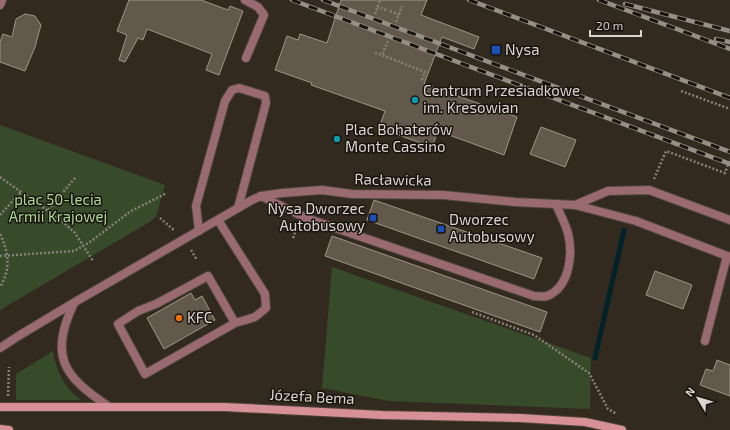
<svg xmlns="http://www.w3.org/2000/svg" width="730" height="430" font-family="'Exo 2',sans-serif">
  <rect width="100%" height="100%" fill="#332a1f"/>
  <path fill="#374b2b" d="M0 125 165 185 156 217 148 223 0 310Z
    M332 267 591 358 590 409 389 401 322 388Z
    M53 351C56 372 65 388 81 400H16V374Z"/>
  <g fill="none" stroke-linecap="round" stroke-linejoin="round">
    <path stroke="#002228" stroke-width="5" d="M595 358 624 230"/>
  </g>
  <path fill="#62584c" stroke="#9f9486" d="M129 0H201L228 10 230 6 243 11 219 75 206 70 212 54 147 29 143 40 138 38 125 62 119 60 127 35 117 31Z
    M341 0H427L421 15 479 37 474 49 442 37 424 84 517 117 504 155 438 131 432 147 379 128 385 111 311 85 312 83 275 70 287 36 298 40 300 34 327 43Z
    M25 14 35 16 41 25 35 47 25 71 0 62V42L3 34 12 37 16 19Z
    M541 127 576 140 565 167 530 154Z
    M374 200 542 258 534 279 367 220Z
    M332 236 547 312 540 332 325 256Z
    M655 271 692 285 683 309 646 295Z
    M191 293 195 300 202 296 215 320 164 349 147 318Z
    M717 360 730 365V396L700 385 706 369 713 371Z"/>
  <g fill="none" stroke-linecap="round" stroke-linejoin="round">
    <defs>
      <path id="lane" d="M245 0 258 7 264 15 246 58
        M0 5 2 0
        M261 196 306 218 534 296C538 296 543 297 547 296 570 287 573 254 568 233 565 223 560 214 556 204
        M575 205 608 191 649 190 730 220
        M218 220 265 294 266 308 255 317 235 323 145 374 118 324 138 311 156 304 208 276 235 323
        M199 231 196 206 225 101 232 90 239 88 265 96 266 103 238 208
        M705 341 727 256"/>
      <path id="street" d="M74 303C49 356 63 376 108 406
        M0 348 20 335 75 302 252 200 261 196 282 193 322 190 352 194 443 195 515 202 575 205 636 221 730 257"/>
      <path id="secondary" d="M0 407H224L382 415 520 418 585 422 622 430
        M0 429 9 430"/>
    </defs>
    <use href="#lane" stroke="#4e453b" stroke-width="10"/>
    <use href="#street" stroke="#4e453b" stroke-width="10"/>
    <use href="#secondary" stroke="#4e453b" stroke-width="10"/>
    <path stroke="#888178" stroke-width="2.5" stroke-dasharray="2 2" stroke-linecap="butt" d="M377 6 386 10
      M390 11 400 15
      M375 14 380 0
      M396 22 402 6
      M388 41 382 55 425 72 421 82
      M375 53 382 55
      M681 91 730 109
      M0 177 62 221 75 233 93 261
      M654 179 666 151 725 173 730 159
      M48 210 75 178
      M0 215 21 192
      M160 218 175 231
      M0 234C9 253 11 269 0 287
      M293 238 297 227
      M191 250 197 260
      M0 256 74 251 90 242 131 211 167 193
      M472 312 534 335 589 373 608 409 617 414
      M8 396 9 367"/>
    <use href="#lane" stroke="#996b71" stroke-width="8"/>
    <use href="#street" stroke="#996b71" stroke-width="8"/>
    <use href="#secondary" stroke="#d78f98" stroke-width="8"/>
    <defs>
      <path id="rail" d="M292 0 730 164
        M323 0 730 152
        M469 0 730 98
        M599 0 730 49
        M625 4 730 31
        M716 39 730 42"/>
    </defs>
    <use href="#rail" stroke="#968f86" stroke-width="4.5"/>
    <use href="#rail" stroke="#17130e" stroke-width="3" stroke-dasharray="9" stroke-linecap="butt"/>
  </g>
  <g fill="#1a4fb4" stroke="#17130e" stroke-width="1.5">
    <rect x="491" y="45" width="10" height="10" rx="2"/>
    <rect x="369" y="214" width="8" height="8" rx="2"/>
    <rect x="437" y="225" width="8" height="8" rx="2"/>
  </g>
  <g fill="#0f9aa8" stroke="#17130e" stroke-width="1.5">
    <circle cx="415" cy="100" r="4"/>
    <circle cx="337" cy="139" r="4"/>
  </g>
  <circle fill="#e8710a" stroke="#17130e" stroke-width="1.5" cx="179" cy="318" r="4"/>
  <g text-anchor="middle" stroke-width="3" stroke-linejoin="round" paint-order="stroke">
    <g font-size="15" fill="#dbd5ce" stroke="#17130e" text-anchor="start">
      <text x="505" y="55">Nysa</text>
      <text x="423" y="96">Centrum Przesiadkowe<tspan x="423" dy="17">im. Kresowian</tspan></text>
      <text x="345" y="135">Plac Bohaterów<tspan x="345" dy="17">Monte Cassino</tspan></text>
      <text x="365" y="214" text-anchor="end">Nysa Dworzec<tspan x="365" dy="17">Autobusowy</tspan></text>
      <text x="449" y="225">Dworzec<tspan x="449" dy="17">Autobusowy</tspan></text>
      <text x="187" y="323">KFC</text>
    </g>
    <g font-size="15" fill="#dbd5ce" stroke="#17130e">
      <text transform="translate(393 180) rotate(1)" y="5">Racławicka</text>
      <text transform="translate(312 397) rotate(3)" y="5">Józefa Bema</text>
    </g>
    <g font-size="15" fill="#acd794" stroke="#17130e">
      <text x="58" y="205">plac 50-lecia<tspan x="58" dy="17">Armii Krajowej</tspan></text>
    </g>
  </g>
  <g transform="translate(698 398) rotate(308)" stroke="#17130e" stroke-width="3" paint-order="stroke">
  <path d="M0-3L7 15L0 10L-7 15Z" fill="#dbd5ce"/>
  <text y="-6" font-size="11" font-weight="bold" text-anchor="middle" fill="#dbd5ce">N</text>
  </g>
  <path d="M590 30v6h51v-6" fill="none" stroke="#dbd5ce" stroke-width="2"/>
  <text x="596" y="30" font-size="12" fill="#dbd5ce" stroke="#17130e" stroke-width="3" paint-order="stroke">20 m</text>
</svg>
